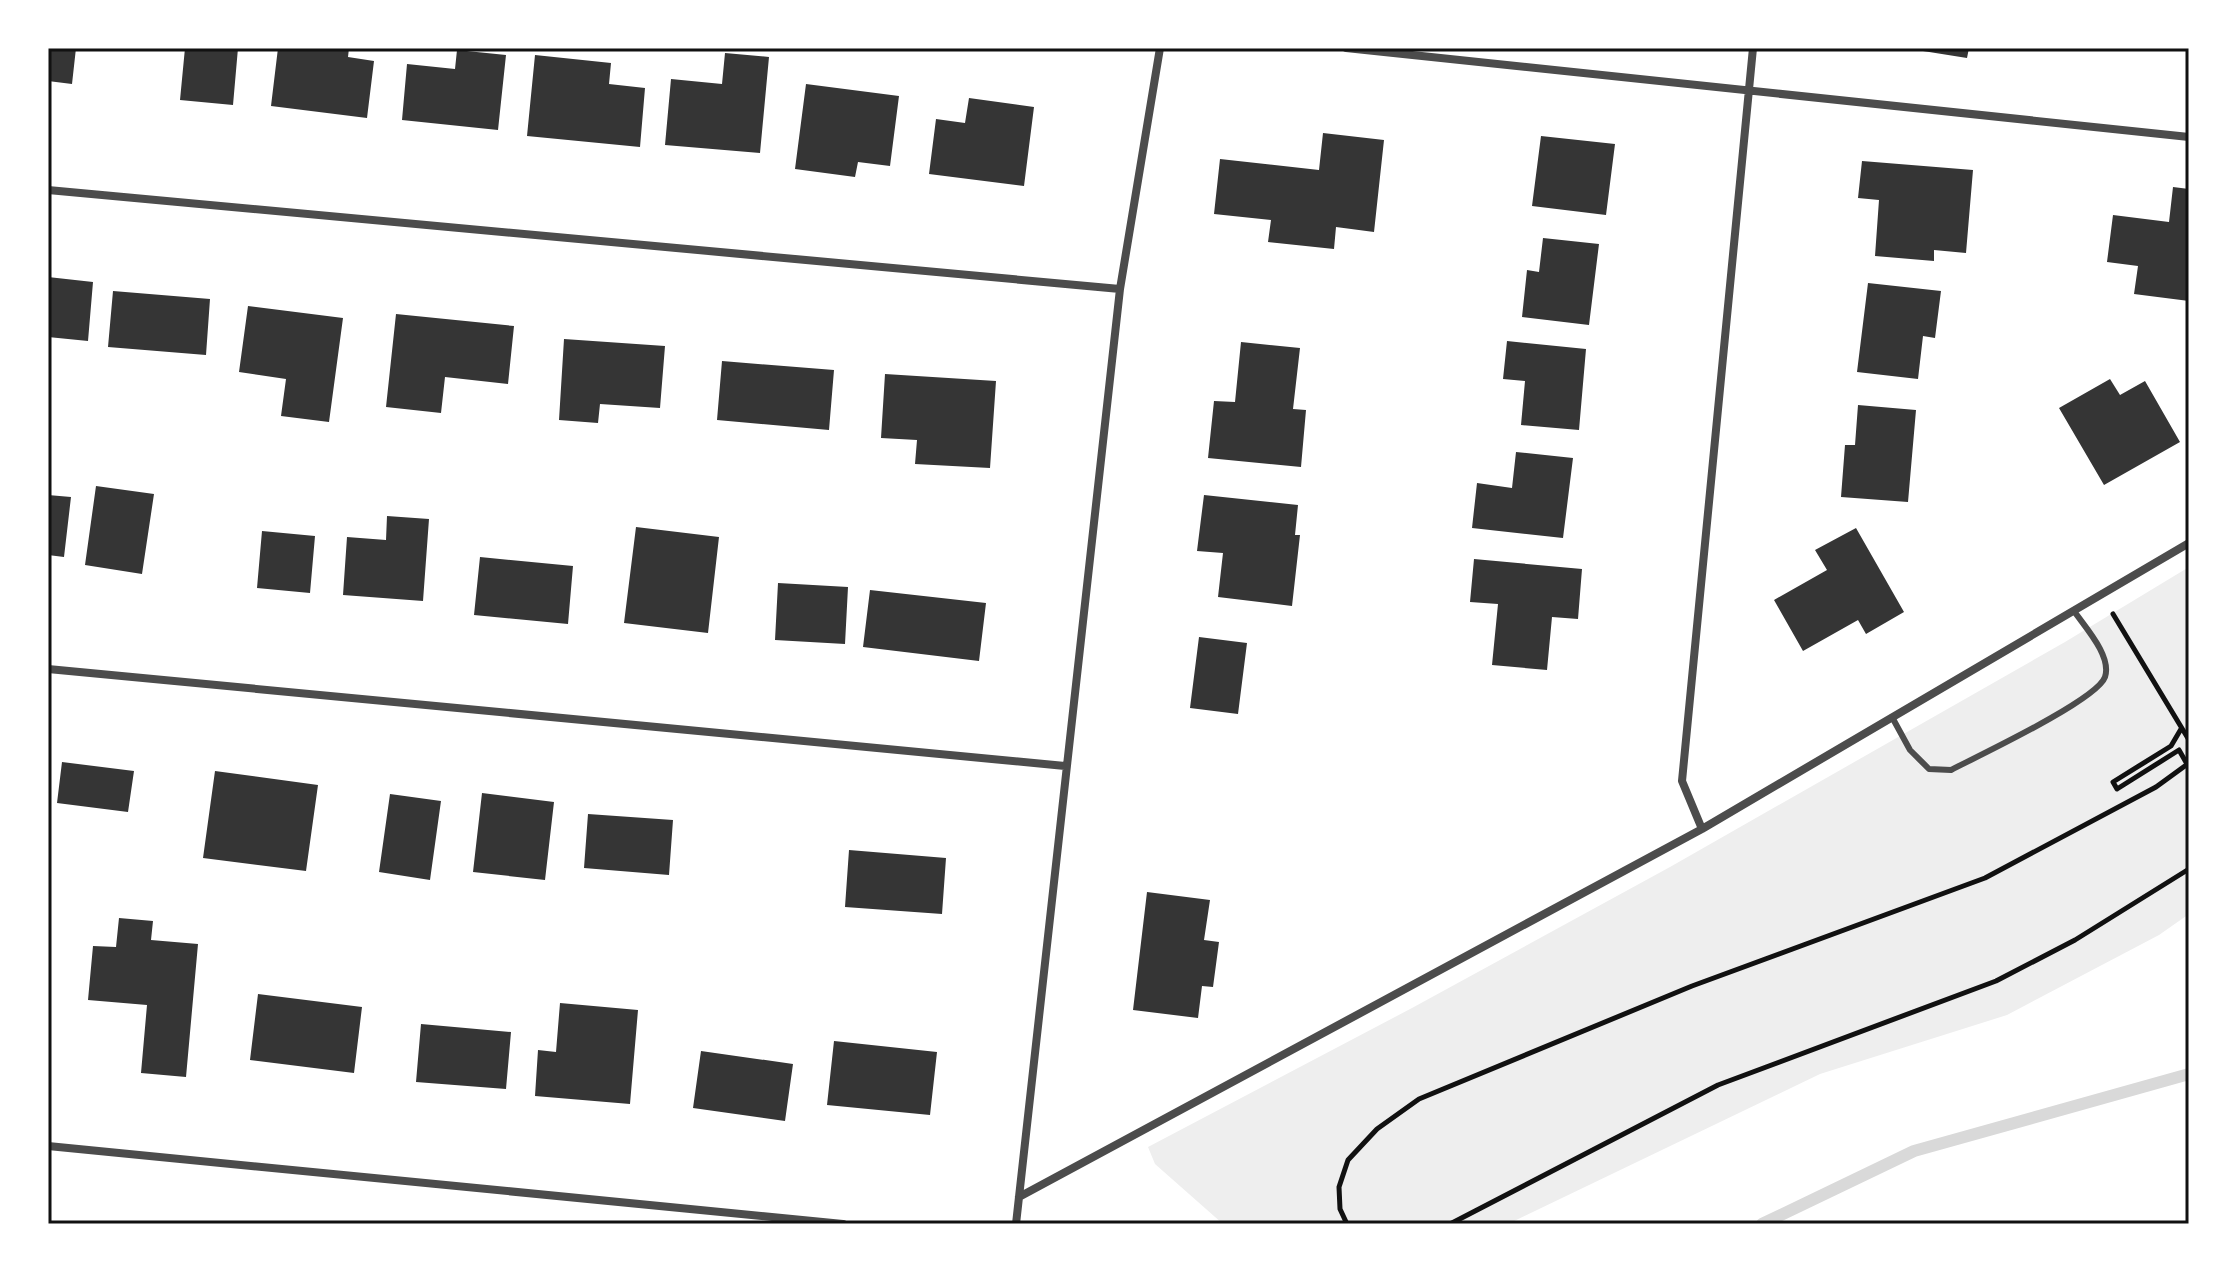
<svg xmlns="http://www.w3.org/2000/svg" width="2237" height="1272" font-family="Rubik,sans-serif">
  <rect width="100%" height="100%" fill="#fff"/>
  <path fill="#eee" d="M2189 567V914L2159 935 2007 1015 1820 1074 1508 1224H1223L1155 1164 1148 1147 1412 1008 1670 867 2065 642Z"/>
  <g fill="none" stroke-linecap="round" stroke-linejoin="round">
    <path stroke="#d9d9d9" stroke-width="12" d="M1762 1224 1914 1151 2189 1074"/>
  </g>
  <path fill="#353535" d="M48 48H76L72 84 48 81Z
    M185 48H238L233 105 180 100Z
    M278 48H349L348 57 374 61 367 118 271 106Z
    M1904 48H1969L1967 58Z
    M457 50 506 55 498 130 402 120 407 64 455 69Z
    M725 53 769 57 760 153 665 145 671 79 722 84Z
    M535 55 611 63 609 84 645 88 640 147 527 136Z
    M806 84 899 96 890 166 858 162 855 177 795 169Z
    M969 98 1034 107 1024 186 929 174 936 119 965 123Z
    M1323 133 1384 140 1374 232 1336 227 1334 249 1268 242 1271 220 1214 214 1220 159 1319 170Z
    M1541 136 1615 144 1606 215 1532 206Z
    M1862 161 1973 170 1966 253 1934 250V261L1875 256 1879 200 1858 198Z
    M2173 187 2189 189V301L2134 294 2138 266 2107 262 2113 215 2169 222Z
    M1543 238 1599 244 1589 325 1522 317 1527 270 1539 272Z
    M48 277 93 282 88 341 48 337Z
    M1868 283 1941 291 1935 338 1923 336 1918 379 1857 372Z
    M113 291 210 299 206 355 108 347Z
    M248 306 343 318 329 422 281 416 286 379 239 372Z
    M396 314 514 326 508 384 445 377 441 413 386 407Z
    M564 339 665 346 660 408 600 404 598 423 559 420Z
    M1507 341 1586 349 1579 430 1521 425 1525 381 1503 379Z
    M1241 342 1300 348 1293 409 1306 410 1301 467 1208 458 1214 401 1235 402Z
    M722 361 834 370 829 430 717 420Z
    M885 374 996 381 990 468 915 464 917 440 881 438Z
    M2110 379 2120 395 2145 381 2180 442 2104 485 2059 408Z
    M1858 405 1916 410 1908 502 1841 497 1845 445H1855Z
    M1516 452 1573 458 1563 538 1472 528 1477 483 1512 488Z
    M96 486 154 494 142 574 85 565Z
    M48 495 71 497 64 557 48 555Z
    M1204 495 1298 505 1295 535H1300L1292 606 1218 597 1223 553 1197 551Z
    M387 516 429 519 423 601 343 595 347 537 386 540Z
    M636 527 719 537 708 633 624 623Z
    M1856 528 1904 612 1866 634 1858 620 1803 651 1774 600 1827 570 1815 550Z
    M262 531 315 536 310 593 257 588Z
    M480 557 573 566 568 624 474 615Z
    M1474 559 1582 569 1578 619 1552 617 1547 670 1492 665 1498 604 1470 602Z
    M778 583 848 587 845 644 775 640Z
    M870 590 986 603 979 661 863 647Z
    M1199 637 1247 643 1238 714 1190 708Z
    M62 762 134 771 128 812 57 803Z
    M215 771 318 785 306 871 203 858Z
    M482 793 554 802 545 880 473 872Z
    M390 794 441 801 430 880 379 872Z
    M588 814 673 820 669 875 584 868Z
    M849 850 946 858 942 914 845 907Z
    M1147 892 1210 900 1204 940 1219 942 1213 987 1202 986 1198 1018 1133 1010Z
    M119 918 153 921 151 940 198 944 186 1077 141 1073 147 1005 88 1000 93 946 116 947Z
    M258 994 362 1007 354 1073 250 1060Z
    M560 1003 638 1010 630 1104 535 1096 538 1050 556 1052Z
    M421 1024 511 1032 506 1089 416 1082Z
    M834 1041 937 1052 930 1115 827 1105Z
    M701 1051 793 1064 785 1121 693 1108Z"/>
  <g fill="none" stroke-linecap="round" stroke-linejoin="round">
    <path stroke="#111" stroke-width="5" d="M2113 614 2189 740
      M2181 729 2171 746 2113 782 2117 789 2179 750 2187 764
      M1347 1224 1340 1209 1339 1187 1348 1160 1377 1129 1419 1099 1692 986 1985 878 2156 787 2189 763
      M1450 1224 1718 1085 1996 981 2075 940 2189 869"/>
    <path stroke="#4c4c4c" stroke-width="6" d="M1892 717 1910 750 1929 769 1951 770C1978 756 2097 700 2105 677 2112 656 2085 627 2074 611"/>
    <path stroke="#4c4c4c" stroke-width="8" d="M1346 48 2189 137
      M48 190 1120 289
      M48 669 1065 766
      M1702 829 1682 781 1753 48
      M48 1146 843 1224
      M1019 1197 1702 829 2189 543
      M1016 1224 1120 289 1160 48"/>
  </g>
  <rect width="2237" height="1272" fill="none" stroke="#ffffff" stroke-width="100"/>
  <rect x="50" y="50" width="2137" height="1172" fill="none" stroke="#111" stroke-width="3"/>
</svg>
